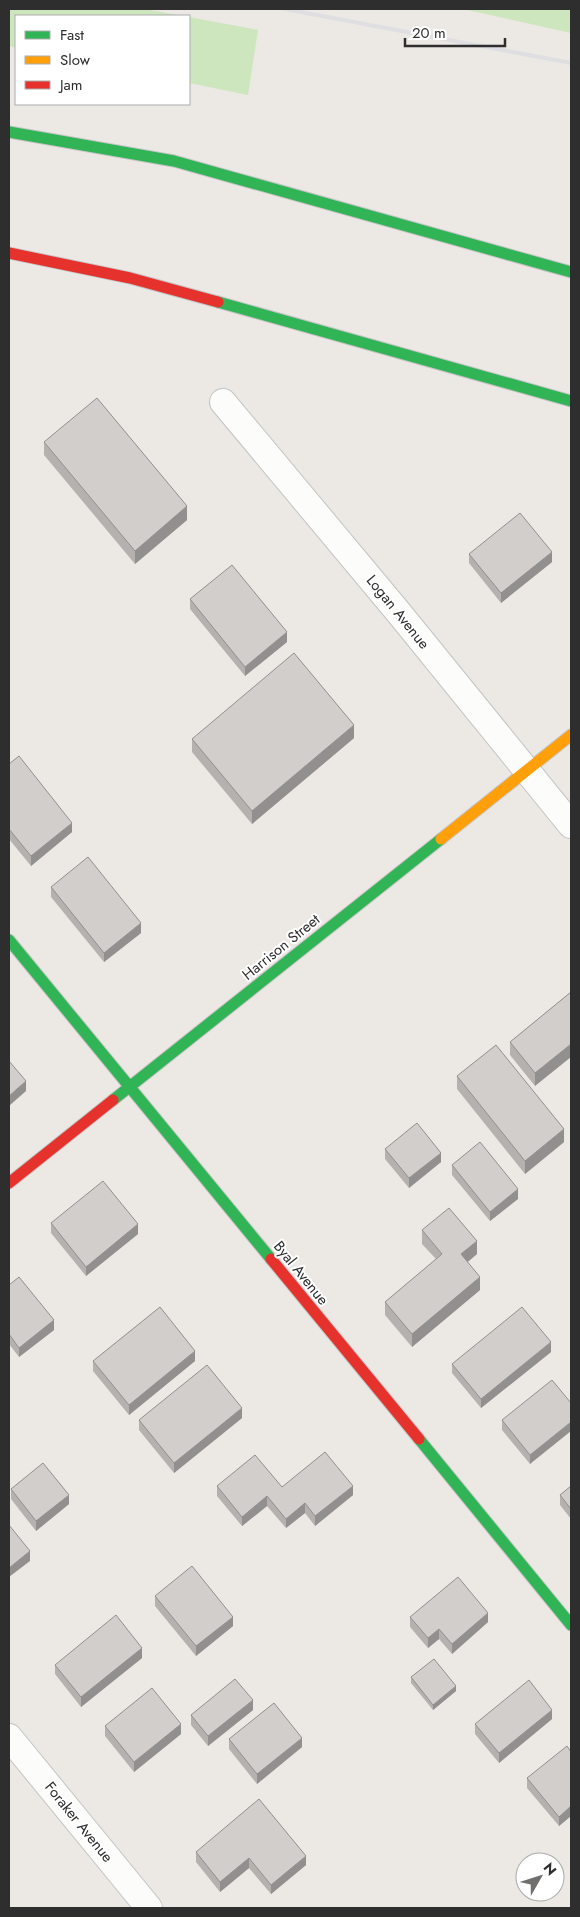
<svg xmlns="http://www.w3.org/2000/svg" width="580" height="1917" font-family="Jost,sans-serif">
  <rect width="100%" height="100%" fill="#ece8e4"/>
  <path fill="#cee6be" d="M9 9H144L184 16H16V48L9 46Z
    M463 9H571V33Z
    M189 17 258 30 248 95 189 83Z"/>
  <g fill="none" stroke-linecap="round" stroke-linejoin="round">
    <defs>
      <path id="street" d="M223 402 399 613 571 825
        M9 1737 149 1908"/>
      <path id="fast" d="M9 132 174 161 571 272
        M218 302 571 401
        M9 940 271 1259
        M113 1100 441 839
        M419 1439 571 1625"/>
      <path id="slow" d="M441 839 571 735"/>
      <path id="jam" d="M9 253 130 278 218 302
        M9 1183 113 1100
        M271 1259 419 1439"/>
    </defs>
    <use href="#street" stroke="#c5c4c5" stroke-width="28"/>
    <use href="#fast" stroke="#c5c4c5" stroke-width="13"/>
    <use href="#slow" stroke="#c5c4c5" stroke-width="13"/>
    <use href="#jam" stroke="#c5c4c5" stroke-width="13"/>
    <use href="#street" stroke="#fcfcfb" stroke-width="26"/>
    <use href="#fast" stroke="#30b455" stroke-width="11"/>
    <use href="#slow" stroke="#ff9f0a" stroke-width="11"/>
    <use href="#jam" stroke="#e5322d" stroke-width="11"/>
    <path stroke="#dfdfe1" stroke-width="4" d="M285 9 571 63"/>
  </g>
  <path fill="#b4b1af" d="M44 442 187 520 135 564 44 455Z
    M469 554 552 562 501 603 469 563Z
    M190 599 287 642 245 676 190 609Z
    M354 738 252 824 192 752V739Z
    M9 764 72 832 31 866 9 839Z
    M51 887 141 933 104 962 51 897Z
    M571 992 535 1086 510 1055V1042Z
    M457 1076 564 1142 525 1174 457 1089Z
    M385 1149 441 1162 409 1188 385 1159Z
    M452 1165 518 1199 490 1221 452 1175Z
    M51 1223 138 1234 86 1276 51 1233Z
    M422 1230 477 1254 468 1262 480 1290 412 1347 385 1315V1302L436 1259 422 1244Z
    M9 1285 54 1330 19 1357 9 1344Z
    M551 1352 481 1408 452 1373V1364Z
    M93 1361H195L129 1415 93 1371Z
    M571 1403 530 1464 502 1430V1420Z
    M242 1418 174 1473 139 1430V1420Z
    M217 1486 282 1487 353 1495 315 1526 305 1513 286 1528 267 1506 242 1526 217 1496Z
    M571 1486V1519L560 1505V1495Z
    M11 1489 69 1504 36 1531 11 1499Z
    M155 1596 233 1626 196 1656 155 1606Z
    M410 1617 488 1622 452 1654 439 1639 428 1648 410 1627Z
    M142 1658 81 1707 55 1674V1665Z
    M411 1677 456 1691 433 1710 411 1683Z
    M253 1710 208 1746 191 1725V1715Z
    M552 1719 499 1763 475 1734V1724Z
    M105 1726 181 1734 134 1772 105 1736Z
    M229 1739 302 1747 257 1784 229 1749Z
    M571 1752V1816L559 1826 527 1788V1778Z
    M196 1852 306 1865 271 1894 249 1868 220 1892 196 1862Z"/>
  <path fill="#92908e" d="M187 506V520L135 564V551Z
    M552 552V562L501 603V593Z
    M287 632V642L245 676V667Z
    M354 725V738L252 824V811Z
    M72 823V832L31 866V856Z
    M141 923V933L104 962V953Z
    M571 1044V1057L535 1086V1073Z
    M26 1081V1091L9 1106V1096Z
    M564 1129V1142L525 1174V1161Z
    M441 1153V1162L409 1188V1178Z
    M518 1189V1199L490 1221V1212Z
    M138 1224V1234L86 1276V1267Z
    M477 1241V1254L461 1267V1254Z
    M480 1277V1290L412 1347V1334Z
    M54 1320V1330L19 1357V1348Z
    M551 1342V1352L481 1408V1399Z
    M195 1351V1361L129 1415V1405Z
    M242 1408V1418L174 1473V1463Z
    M571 1422V1431L530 1464V1455Z
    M353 1486V1495L315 1526V1516Z
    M69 1495V1504L36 1531V1521Z
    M267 1496V1506L242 1526V1517Z
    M305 1503V1513L286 1528V1519Z
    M30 1551V1561L9 1577V1568Z
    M488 1613V1622L452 1654V1644Z
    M233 1617V1626L196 1656V1646Z
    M439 1629V1639L428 1648V1638Z
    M142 1648V1658L81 1707V1697Z
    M456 1686V1691L433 1710V1705Z
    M253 1700V1710L208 1746V1736Z
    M552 1710V1719L499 1763V1753Z
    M181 1724V1734L134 1772V1762Z
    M302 1738V1747L257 1784V1774Z
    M571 1806V1816L559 1826V1817Z
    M306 1856V1865L271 1894V1885Z
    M249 1858V1868L220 1892V1882Z"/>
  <path fill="#d1cecb" stroke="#92908e" d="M97 398 187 506 135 551 44 442Z
    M520 513 552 552 501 593 469 554Z
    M232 565 287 632 245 667 190 599Z
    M294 653 354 725 252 811 192 739Z
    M19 756 72 823 31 856 9 829V764Z
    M88 857 141 923 104 953 51 887Z
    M571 992V1044L535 1073 510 1042Z
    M496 1045 564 1129 525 1161 457 1076Z
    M9 1061 26 1081 9 1096Z
    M417 1123 441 1153 409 1178 385 1149Z
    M480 1142 518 1189 490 1212 452 1165Z
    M103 1181 138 1224 86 1267 51 1223Z
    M449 1208 477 1241 461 1254 480 1277 412 1334 385 1302 442 1254 422 1230Z
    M19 1277 54 1320 19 1348 9 1334V1285Z
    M160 1307 195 1351 129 1405 93 1361Z
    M522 1307 551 1342 481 1399 452 1364Z
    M207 1365 242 1408 174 1463 139 1420Z
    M552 1380 571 1403V1422L530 1455 502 1420Z
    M325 1452 353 1486 315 1516 305 1503 286 1519 267 1496 242 1517 217 1486 255 1455 282 1487Z
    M43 1463 69 1495 36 1521 11 1489Z
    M571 1486V1509L560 1495Z
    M9 1525 30 1551 9 1568Z
    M192 1566 233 1617 196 1646 155 1596Z
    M458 1577 488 1613 452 1644 439 1629 428 1638 410 1617Z
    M116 1615 142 1648 81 1697 55 1665Z
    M434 1659 456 1686 433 1705 411 1677Z
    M235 1679 253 1700 208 1736 191 1715Z
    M529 1680 552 1710 499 1753 475 1724Z
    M152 1688 181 1724 134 1762 105 1726Z
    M274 1703 302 1738 257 1774 229 1739Z
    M567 1746 571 1752V1806L559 1817 527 1778Z
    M259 1799 306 1856 271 1885 249 1858 220 1882 196 1852Z"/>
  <g text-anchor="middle" stroke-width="4" stroke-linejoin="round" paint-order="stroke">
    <g font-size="15" fill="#2e2e2e" stroke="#fff">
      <text transform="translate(398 612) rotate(51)" y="5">Logan Avenue</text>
      <text transform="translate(281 947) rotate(-39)" y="5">Harrison Street</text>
      <text transform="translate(301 1273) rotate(51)" y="5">Byal Avenue</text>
      <text transform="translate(79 1822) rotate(51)" y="5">Foraker Avenue</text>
    </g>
  </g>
  <rect width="580" height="1917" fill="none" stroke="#2e2e2e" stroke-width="20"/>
  <rect x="15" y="15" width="175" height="90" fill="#ffffff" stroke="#ababab"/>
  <rect x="25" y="31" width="25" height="8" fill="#30b455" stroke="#ababab"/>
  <text x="60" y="40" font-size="15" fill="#2e2e2e">Fast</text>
  <rect x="25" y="56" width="25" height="8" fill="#ff9f0a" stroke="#ababab"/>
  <text x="60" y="65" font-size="15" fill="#2e2e2e">Slow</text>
  <rect x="25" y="81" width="25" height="8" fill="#e5322d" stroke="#ababab"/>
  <text x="60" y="90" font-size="15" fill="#2e2e2e">Jam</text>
  <g transform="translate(540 1877) rotate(51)"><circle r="24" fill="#ffffff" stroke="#ababab"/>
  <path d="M0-4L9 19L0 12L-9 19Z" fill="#706f6e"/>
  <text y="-8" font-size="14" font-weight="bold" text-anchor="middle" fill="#2e2e2e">N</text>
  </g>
  <path d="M405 38v8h100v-8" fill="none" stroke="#2e2e2e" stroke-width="2.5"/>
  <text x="412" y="38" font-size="15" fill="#2e2e2e" stroke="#ffffff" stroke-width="4" paint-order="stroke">20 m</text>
</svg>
